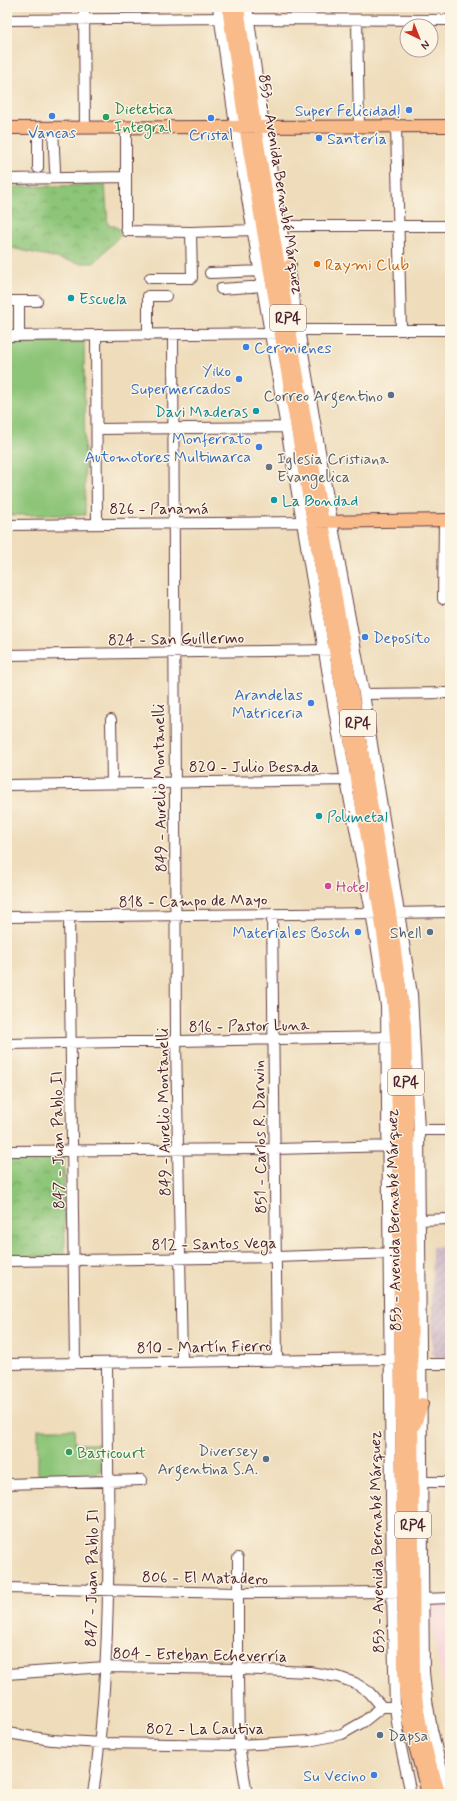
<svg xmlns="http://www.w3.org/2000/svg" width="457" height="1801" font-family="Mynerve,sans-serif">
  <defs>
    <pattern id="industrial-furrows" width="10" height="10" patternUnits="userSpaceOnUse"><rect width="10" height="10" fill="#d1bdc9"/><path d="M-1 1l2-2M0 10L10 0M9 11l2-2" fill="none" stroke="#b5a2ad"/></pattern>
    <pattern id="park-crowns" width="20" height="18" patternUnits="userSpaceOnUse"><rect width="20" height="18" fill="#8dc578"/><path d="M2 6a3 3 0 1 1 6 0M12 15a3 3 0 1 1 6 0" fill="none" stroke="#759f63"/></pattern>
  </defs>
  <rect width="100%" height="100%" fill="#fcf5e5"/>
  <filter id="ink" filterUnits="userSpaceOnUse"><feTurbulence type="fractalNoise" baseFrequency=".025" numOctaves="2"/><feDisplacementMap in="SourceGraphic" scale="8" xChannelSelector="R" yChannelSelector="G"/><feConvolveMatrix kernelMatrix="1 2 1 2 8 2 1 2 1" color-interpolation-filters="sRGB"/></filter>
  <filter id="wash" filterUnits="userSpaceOnUse"><feTurbulence type="fractalNoise" baseFrequency=".012" numOctaves="4" result="noise"/><feDisplacementMap in="SourceGraphic" scale="16" xChannelSelector="R" yChannelSelector="G"/><feGaussianBlur stdDeviation="0.9" result="paint"/><feColorMatrix in="noise" values="0 0 0 0 0 0 0 0 0 0 0 0 0 0 0 0 0 1.4 0 .05"/><feComposite in="paint" operator="in"/></filter>
  <g filter="url(#wash)">
    <rect width="100%" height="100%" fill="#eedcba"/>
    <path fill="#f6cfd7" d="M435 1601H450V1712L430 1624 431 1606Z"/>
    <path fill="url(#industrial-furrows)" d="M432 1247H450V1357H436L432 1353Z"/>
    <path fill="#8dc578" stroke="#6c7252" d="M84 341 85 515H7V342Z
      M38 1429H74L75 1444H100L101 1470 97 1474H38Z"/>
    <path fill="url(#park-crowns)" stroke="#6c7252" d="M105 185 108 225 115 226 123 232 94 263H79L7 247V187Z
      M7 1153H64L65 1257H7Z"/>
  </g>
  <g filter="url(#ink)">
    <g fill="none" stroke-linecap="round" stroke-linejoin="round">
      <defs>
        <path id="minor" d="M84 7 85 127
          M218 7 237 139 346 781 371 912 386 1006 392 1592 395 1707 400 1743 411 1794
          M247 7 264 126 332 521 364 694 412 994 419 1130 424 1672C427 1714 436 1754 450 1793
          M249 19 450 20
          M7 20 225 18
          M357 20 359 126
          M396 126 401 328
          M126 127V227L127 231 191 232 254 230
          M38 128V168
          M53 128 55 170
          M7 179 126 177
          M282 226H450
          M210 273 261 271
          M150 278H192L191 232
          M221 289 263 286
          M7 301H37
          M300 330H450
          M148 335V296H166
          M173 335 176 1041 182 1361
          M7 336 277 333
          M19 336V301
          M96 336 97 524
          M98 429 287 427
          M7 525 307 522
          M443 599 444 520
          M7 655 331 650
          M364 694 450 693
          M111 720 112 783
          M7 785 351 780
          M393 913 450 912
          M272 914 277 1361
          M69 916 75 1363
          M7 917 377 913
          M7 1044 393 1037
          M419 1130H450
          M7 1151 275 1149 395 1146
          M420 1220 450 1219
          M7 1261 276 1257 395 1253
          M7 1364 396 1359
          M421 1364H450
          M421 1482H450
          M7 1484 142 1480
          M238 1558V1677L239 1745 247 1794
          M7 1588 238 1593 399 1592
          M423 1599 450 1598
          M7 1674 105 1667 238 1669 310 1672 338 1677 355 1683 369 1692 382 1707
          M7 1733 52 1740 101 1743 239 1745 309 1741 342 1734 363 1722 382 1707H395
          M93 1794C114 1651 108 1506 107 1363"/>
        <path id="major" d="M228 7 247 138 380 913 393 1001 397 1051 404 1674 408 1720 428 1794
          M238 7 255 126 390 913 405 1025 411 1253 414 1677C417 1717 426 1756 440 1794
          M7 128 450 126
          M282 284 290 265
          M315 522 450 520
          M415 1424 422 1404"/>
      </defs>
      <use href="#minor" stroke="#633b40" stroke-width="12"/>
      <use href="#major" stroke="#633b40" stroke-width="14"/>
      <use href="#minor" stroke="#fff" stroke-width="10"/>
      <use href="#major" stroke="#fabb8b" stroke-width="12"/>
    </g>
  </g>
  <g fill="#3f7fe0" stroke="#fcf5e5" stroke-width="1.5">
    <circle cx="409" cy="110" r="4"/>
    <circle cx="52" cy="116" r="4"/>
    <circle cx="211" cy="118" r="4"/>
    <circle cx="319" cy="138" r="4"/>
    <circle cx="246" cy="347" r="4"/>
    <circle cx="239" cy="379" r="4"/>
    <circle cx="259" cy="447" r="4"/>
    <circle cx="365" cy="637" r="4"/>
    <circle cx="311" cy="703" r="4"/>
    <circle cx="358" cy="932" r="4"/>
    <circle cx="374" cy="1775" r="4"/>
  </g>
  <g fill="#2e9e5b" stroke="#fcf5e5" stroke-width="1.5">
    <circle cx="106" cy="117" r="4"/>
    <circle cx="69" cy="1452" r="4"/>
  </g>
  <circle fill="#e8710a" stroke="#fcf5e5" stroke-width="1.5" cx="317" cy="264" r="4"/>
  <g fill="#0f9aa8" stroke="#fcf5e5" stroke-width="1.5">
    <circle cx="71" cy="298" r="4"/>
    <circle cx="256" cy="411" r="4"/>
    <circle cx="274" cy="500" r="4"/>
    <circle cx="319" cy="816" r="4"/>
  </g>
  <g fill="#5c6f8a" stroke="#fcf5e5" stroke-width="1.5">
    <circle cx="391" cy="395" r="4"/>
    <circle cx="430" cy="932" r="4"/>
    <circle cx="266" cy="1459" r="4"/>
    <circle cx="380" cy="1735" r="4"/>
  </g>
  <circle fill="#6b7280" stroke="#fcf5e5" stroke-width="1.5" cx="269" cy="467" r="4"/>
  <circle fill="#d1479c" stroke="#fcf5e5" stroke-width="1.5" cx="328" cy="886" r="4"/>
  <g text-anchor="middle" stroke-width="3" stroke-linejoin="round" paint-order="stroke">
    <g fill="#fcf5e5" stroke="#7f5f63" stroke-width="1">
      <rect x="270" y="305" width="36" height="26" rx="3"/>
      <rect x="340" y="710" width="36" height="26" rx="3"/>
      <rect x="388" y="1069" width="36" height="26" rx="3"/>
      <rect x="395" y="1512" width="36" height="26" rx="3"/>
    </g>
    <g font-size="15" font-weight="bold" fill="#4a1f2b">
      <text x="288" y="323">RP4</text>
      <text x="358" y="728">RP4</text>
      <text x="406" y="1087">RP4</text>
      <text x="413" y="1530">RP4</text>
    </g>
    <g font-size="16" fill="#27864d" stroke="#fcf5e5" text-anchor="start">
      <text x="114" y="114">Dietetica<tspan x="114" dy="18">Integral</tspan></text>
      <text x="77" y="1458">Basticourt</text>
    </g>
    <g font-size="16" fill="#366cbe" stroke="#fcf5e5" text-anchor="end">
      <text x="401" y="116">Super Felicidad!</text>
      <text x="52" y="138" text-anchor="middle">Vancas</text>
      <text x="211" y="140" text-anchor="middle">Cristal</text>
      <text x="327" y="144" text-anchor="start">Santería</text>
      <text x="254" y="353" text-anchor="start">Cermienes</text>
      <text x="231" y="376">Yiko<tspan x="231" dy="18">Supermercados</tspan></text>
      <text x="251" y="444">Monferrato<tspan x="251" dy="18">Automotores Multimarca</tspan></text>
      <text x="373" y="643" text-anchor="start">Deposito</text>
      <text x="303" y="700">Arandelas<tspan x="303" dy="18">Matriceria</tspan></text>
      <text x="350" y="938">Materiales Bosch</text>
      <text x="366" y="1781">Su Vecino</text>
    </g>
    <g font-size="16" fill="#4a1f2b" stroke="#fcf5e5">
      <text transform="translate(282 184) rotate(81)" y="6">853 - Avenida Bernabé Márquez</text>
      <text x="159" y="514">826 - Panamá</text>
      <text transform="translate(176 638) rotate(-1)" y="6">824 - San Guillermo</text>
      <text x="254" y="772">820 - Julio Besada</text>
      <text transform="translate(159 788) rotate(-91)" y="6">849 - Aurelio Montanelli</text>
      <text transform="translate(193 900) rotate(-1)" y="6">818 - Campo de Mayo</text>
      <text transform="translate(249 1025) rotate(-1)" y="6">816 - Pastor Luna</text>
      <text transform="translate(163 1112) rotate(-91)" y="6">849 - Aurelio Montanelli</text>
      <text transform="translate(259 1137) rotate(-91)" y="6">851 - Carlos R. Darwin</text>
      <text transform="translate(57 1140) rotate(-91)" y="6">847 - Juan Pablo II</text>
      <text transform="translate(393 1220) rotate(-91)" y="6">853 - Avenida Bernabé Márquez</text>
      <text transform="translate(214 1243) rotate(-1)" y="6">812 - Santos Vega</text>
      <text transform="translate(204 1346) rotate(-1)" y="6">810 - Martín Fierro</text>
      <text transform="translate(376 1542) rotate(-91)" y="6">853 - Avenida Bernabé Márquez</text>
      <text transform="translate(205 1577) rotate(1)" y="6">806 - El Matadero</text>
      <text transform="translate(91 1578) rotate(-89)" y="6">847 - Juan Pablo II</text>
      <text transform="translate(200 1654) rotate(1)" y="6">804 - Esteban Echeverría</text>
      <text x="205" y="1734">802 - La Cautiva</text>
    </g>
    <g font-size="16" fill="#c56008" stroke="#fcf5e5" text-anchor="start">
      <text x="325" y="270">Raymi Club</text>
    </g>
    <g font-size="16" fill="#0d838f" stroke="#fcf5e5" text-anchor="start">
      <text x="79" y="304">Escuela</text>
      <text x="248" y="417" text-anchor="end">Davi Maderas</text>
      <text x="282" y="506">La Bondad</text>
      <text x="327" y="822">Polimetal</text>
    </g>
    <g font-size="16" fill="#4e5e75" stroke="#fcf5e5" text-anchor="end">
      <text x="383" y="401">Correo Argentino</text>
      <text x="422" y="938">Shell</text>
      <text x="258" y="1456">Diversey<tspan x="258" dy="18">Argentina S.A.</tspan></text>
      <text x="388" y="1741" text-anchor="start">Dapsa</text>
    </g>
    <g font-size="16" fill="#5b616d" stroke="#fcf5e5" text-anchor="start">
      <text x="277" y="464">Iglesia Cristiana<tspan x="277" dy="18">Evangelica</tspan></text>
    </g>
    <g font-size="16" fill="#b23c85" stroke="#fcf5e5" text-anchor="start">
      <text x="336" y="892">Hotel</text>
    </g>
  </g>
  <rect width="457" height="1801" fill="none" stroke="#fcf5e5" stroke-width="24"/>
  <g transform="translate(419 38) rotate(137)"><circle r="19" fill="#fcf5e5" stroke="#b59f9b"/>
  <path d="M0-3L7 15L0 10L-7 15Z" fill="#c8321e"/>
  <text y="-6" font-size="11" font-weight="bold" text-anchor="middle" fill="#4a1f2b">N</text>
  </g>
</svg>
